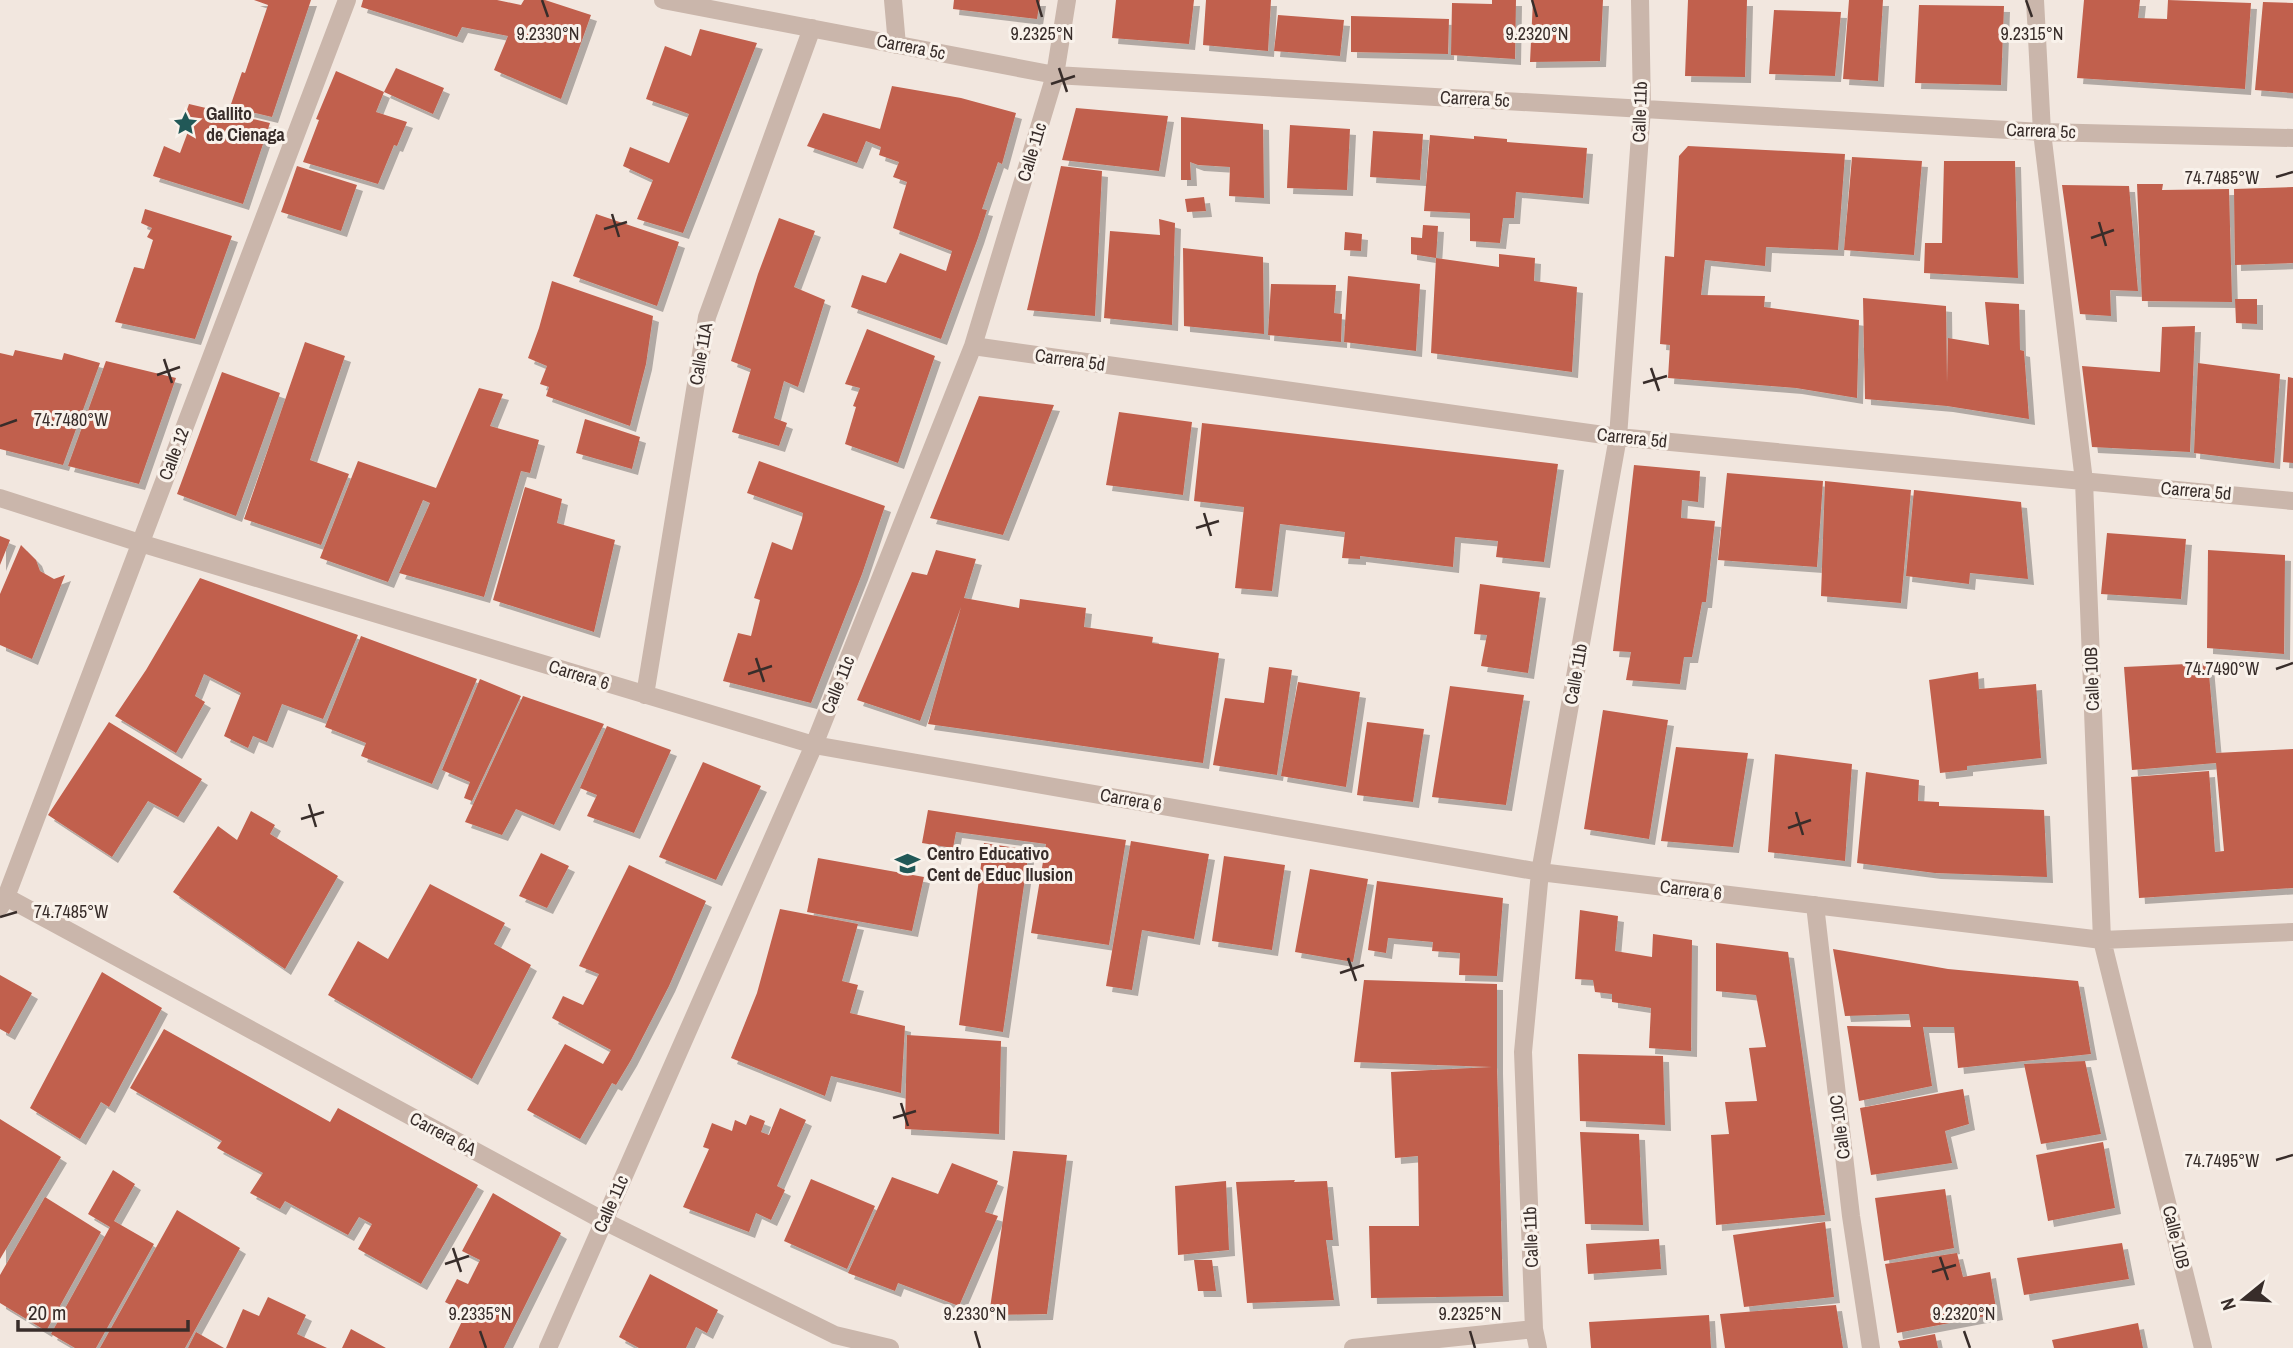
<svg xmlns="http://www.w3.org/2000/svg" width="2293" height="1348" font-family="'Archivo Narrow',sans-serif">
  <defs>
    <filter id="shadow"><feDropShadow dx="6" dy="6" stdDeviation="0" flood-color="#0004"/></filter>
  </defs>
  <rect width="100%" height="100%" fill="#f2e7df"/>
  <path fill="#c1604d" filter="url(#shadow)" d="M254 0H311L272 117 230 107 242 72 245 73 268 5Z
    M363 0H497L521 5 524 0H545L591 15 561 99 494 70 508 36 462 27 457 37 361 7Z
    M954 0H1040L1037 19 953 9Z
    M1116 0H1194L1189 44 1112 38Z
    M1206 0H1271L1268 51 1203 45Z
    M1492 0H1516L1515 59 1451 55 1452 3 1492 4Z
    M1533 0H1603L1600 61 1530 62Z
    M1688 0H1747L1745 77 1685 76Z
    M1849 0H1883L1878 81 1843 79Z
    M2084 0H2140L2138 18 2167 19 2168 0 2251 3 2245 89 2077 78Z
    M2263 2 2293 3V93L2255 90Z
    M1919 5 2004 6 2001 85 1915 83Z
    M1774 10 1841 12 1835 76 1769 74Z
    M1278 15 1344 20 1340 56 1274 51Z
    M1351 16 1449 19 1448 54 1351 52Z
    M700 29 757 43 683 233 637 219 653 180 623 166 630 147 669 163 689 114 646 99 665 46 691 56Z
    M396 68 444 88 433 114 384 92 376 112 407 122 397 146 394 145 378 184 303 162 319 120 316 119 336 71 384 92Z
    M892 86 961 98 1016 113 1002 164 998 162 982 209 987 210 978 238 941 339 851 307 862 275 886 283 900 253 946 271 952 251 893 228 907 182 893 177 899 162 879 155 881 147 866 141 857 163 807 146 823 113 880 129Z
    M189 104 270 123 243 204 153 176 164 146 180 153 189 129 181 127Z
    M1076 108 1168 116 1159 171 1062 160Z
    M1181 117 1263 124 1264 198 1229 196 1230 167 1198 165 1190 162 1191 180H1181Z
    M1290 125 1350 129 1347 190 1287 188Z
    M1373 131 1423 134 1420 180 1370 177Z
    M1430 135 1474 139V136L1507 139V142L1587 148 1583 198 1516 192 1514 218H1503L1500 243 1470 241V213L1424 211Z
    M1688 146 1845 154 1838 250 1766 247 1765 266 1705 260 1701 295 1765 296 1764 307 1859 320 1857 398 1796 388 1668 378 1670 345 1660 344 1665 256 1674 257 1679 156Z
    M1852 157 1922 161 1914 255 1844 250Z
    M1944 161H2015L2018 278 1924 273 1925 243H1942Z
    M297 166 357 185 341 231 281 212Z
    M1061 166 1102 171 1095 316 1027 310Z
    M2137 184H2163L2162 190 2229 189 2232 302 2142 301Z
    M2062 185 2129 186 2138 291 2110 290 2111 316 2080 314Z
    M2293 187V263L2235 265 2234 189Z
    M1204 197 1206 211 1187 212 1185 199Z
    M145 209 232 236 195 339 115 322 134 267 144 269 153 240 147 237 152 228 141 223Z
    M596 214 679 242 657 306 573 276Z
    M779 218 815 231 794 287 825 300 798 387 784 381 774 418 787 423 779 446 732 432 751 369 731 361 758 274Z
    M1159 219 1175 223 1172 325 1104 318 1110 231 1160 235Z
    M1423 225 1438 226 1436 258 1499 267V254L1535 258 1534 281 1577 287 1572 372 1431 353 1436 258 1411 254V237L1422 238Z
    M1345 232 1362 234 1361 251 1344 250Z
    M1183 248 1263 257 1264 334 1184 326Z
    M1348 276 1420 284 1416 351 1344 342Z
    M552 281 653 316 646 364 630 426 546 396 549 387 540 384 547 366 528 358 539 328Z
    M1271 284 1336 285 1334 313 1342 314 1341 342 1268 335Z
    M1863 298 1946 306 1947 383 1948 338 1989 345 1985 302 2019 304 2020 350 2024 351 2029 419 1947 406 1865 399Z
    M2235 299H2257V324L2236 323Z
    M2195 326 2190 452 2092 447 2082 366 2160 372 2162 327Z
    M867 329 935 356 898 463 845 444 856 407 853 406 860 388 845 384Z
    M305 342 345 356 310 460 349 474 321 545 244 519Z
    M15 350 62 360 64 353 100 363 63 465 0 449V353L13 356Z
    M106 361 176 378 139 484 68 466Z
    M2198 363 2280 374 2274 463 2194 453Z
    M222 372 280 393 236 516 177 494Z
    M2288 377 2293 378V463L2283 462Z
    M479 388 503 394 490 426 539 440 530 473 521 471 484 597 399 573 430 503 423 500 388 582 320 558 358 461 436 488Z
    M979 396 1054 405 1003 535 930 518Z
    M1119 412 1192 422 1183 495 1106 485Z
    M585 419 640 437 632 469 576 453Z
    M1202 423 1558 464 1544 562 1496 557 1498 541 1455 537 1453 567 1360 556V559L1342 558 1345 532 1280 524 1272 591 1235 588 1244 507 1194 501Z
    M759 461 885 506 862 574 811 703 723 681 738 633 751 636 760 600 754 598 772 542 792 550 802 519 803 513 747 493Z
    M1634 465 1700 471 1698 502 1682 500 1681 518 1715 521 1706 602H1702L1692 657H1684L1680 684 1626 680 1631 652 1613 651Z
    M1727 473 1823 481 1817 567 1718 560Z
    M1825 481 1911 490 1901 603 1821 596Z
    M525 487 562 499 557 523 615 540 594 632 493 600Z
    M1914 490 2021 502 2028 579 1970 573 1969 584 1906 576Z
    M2107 533 2186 539 2181 599 2101 594Z
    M0 536 10 540 0 565Z
    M21 545 36 560 40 571 54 579 65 575 32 659 0 645V594Z
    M936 550 976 559 964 598 1019 608 1020 599 1086 608 1084 627 1153 637 1152 643 1219 653 1203 763 928 724 961 607 920 721 857 700 912 572 927 575Z
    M2208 550 2285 555 2284 654 2207 648Z
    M200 578 358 635 323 719 282 704 267 742 253 736 248 748 224 736 241 693 204 674 195 696 205 702 176 753 115 716 146 670Z
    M1480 584 1540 592 1528 673 1481 666 1487 635 1474 634Z
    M361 636 477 679 432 784 361 756 366 743 325 727Z
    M2208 663 2216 753 2293 749V888L2139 898 2131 777 2209 771 2215 852 2224 851 2216 763 2132 770 2124 667Z
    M1269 667 1292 670 1277 775 1213 765 1225 698 1264 703Z
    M1978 672 1979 689 2036 684 2041 758 1967 766V770L1940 773 1929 680Z
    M480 679 521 696 472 801 464 798 470 782 442 770Z
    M1298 682 1360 692 1346 787 1281 776Z
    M1450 686 1524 695 1506 805 1432 797Z
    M523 696 604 724 554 825 516 809 502 835 465 822Z
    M1603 710 1668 720 1649 839 1584 829Z
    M109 722 202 779 178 817 148 801 112 857 48 815Z
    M1367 722 1424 729 1413 802 1357 795Z
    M607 726 671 750 634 833 587 816 597 795 580 788Z
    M1676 747 1748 753 1733 847 1661 841Z
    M1775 754 1852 764 1845 861 1768 852Z
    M703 762 761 786 716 880 659 857Z
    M1866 772 1919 780 1918 801 1939 802V806L2044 810 2047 877 1935 873 1857 863Z
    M928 810 1126 840 1109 945 1031 933 1046 844 956 832 953 848 922 843Z
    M251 811 275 825 270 834 338 876 285 969 173 892 218 826 237 840Z
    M1131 841 1209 854 1194 939 1142 930 1132 990 1106 986Z
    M984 843 1029 850 1003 1032 959 1025Z
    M541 853 569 866 547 908 519 896Z
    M1224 856 1285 865 1272 950 1212 941Z
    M818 858 924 877 912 931 807 912Z
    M629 865 706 901 669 986 631 1060 616 1085 612 1083 580 1139 527 1110 565 1044 603 1064 611 1050 552 1018 563 996 583 1005 599 974 579 966Z
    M1310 869 1368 879 1353 962 1295 952Z
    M1377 881 1503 898 1497 976 1459 975 1460 953 1432 951 1433 942 1388 938 1386 953 1368 950Z
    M430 884 505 923 494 944 531 965 472 1079 328 995 358 941 388 959Z
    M780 909 858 924 842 981 858 985 850 1013 905 1026 901 1093 831 1076 825 1096 731 1058 757 993Z
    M1580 910 1618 916 1615 951 1652 957 1653 934 1692 940 1691 1051 1649 1048 1651 1008 1612 1002V994L1595 992 1593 980 1575 979Z
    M1716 943 1788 952 1825 1215 1716 1225 1711 1135 1729 1134 1725 1102 1757 1101 1749 1048 1766 1047 1756 995 1716 991Z
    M1833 949 1948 969 2078 981 2091 1054 1958 1068 1954 1027H1923L1932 1086 1859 1101 1847 1026 1911 1027 1909 1014 1845 1016Z
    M102 972 162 1008 109 1107 101 1102 80 1139 30 1108Z
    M0 975 32 993 9 1034 0 1029Z
    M1364 980 1497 984V1068L1503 1296 1371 1298 1369 1226H1419L1418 1156 1395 1158 1391 1072 1492 1067 1354 1062Z
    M164 1029 330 1122 338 1108 478 1185 421 1284 358 1249 372 1224 359 1217 348 1235 285 1201 280 1209 250 1193 263 1173 217 1148 222 1141 130 1088Z
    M907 1035 1001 1041 999 1134 905 1129Z
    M1578 1054 1663 1056 1665 1125 1580 1121Z
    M2085 1061 2101 1134 2041 1144 2024 1064Z
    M1963 1089 1969 1124 1945 1131 1952 1163 1871 1175 1860 1108Z
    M780 1108 806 1120 777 1186 785 1190 771 1220 756 1213 749 1232 683 1207 709 1149 703 1147 712 1123 732 1131 735 1120 746 1125 750 1115 765 1121 761 1132 769 1135Z
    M0 1119 61 1157 0 1259Z
    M1580 1132 1639 1134 1643 1225 1585 1224Z
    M2103 1142 2115 1208 2048 1221 2036 1155Z
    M1013 1151 1067 1155 1047 1314 989 1315Z
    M952 1163 998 1181 985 1212 998 1216 959 1306 898 1283 895 1291 848 1273 892 1177 938 1194Z
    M113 1170 135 1184 114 1221 154 1244 96 1348H75L51 1334 110 1227 88 1214Z
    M811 1179 875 1206 847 1269 784 1241Z
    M1295 1180 1294 1182 1327 1181 1333 1240H1326L1334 1300 1247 1303 1236 1182Z
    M1226 1181 1229 1250 1178 1255 1175 1186Z
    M1945 1189 1954 1248 1884 1261 1875 1198Z
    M493 1193 561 1233 504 1348H449L466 1313 445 1302 457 1279 468 1284 480 1260 462 1251Z
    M45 1197 101 1232 46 1331 0 1303V1275Z
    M177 1210 240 1248 185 1348H100Z
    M1825 1222 1834 1297 1744 1307 1733 1235Z
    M1659 1239 1661 1269 1588 1274 1586 1244Z
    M2122 1243 2129 1279 2024 1295 2017 1258Z
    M1957 1253 1963 1277 1990 1272 1997 1314 1897 1333 1885 1264Z
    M1194 1260H1212L1216 1291H1198Z
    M650 1274 718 1310 707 1333 696 1327 686 1348H639L619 1337Z
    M268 1297 306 1315 297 1334 327 1348H226L243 1309 259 1316Z
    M1836 1305 1843 1348H1725L1720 1314Z
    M1709 1315 1711 1348H1591L1589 1322Z
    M2138 1323 2143 1348H2054L2052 1340Z
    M351 1329 386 1348H342Z
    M196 1332 224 1348H188Z
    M1935 1334 1938 1348H1900L1898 1341Z"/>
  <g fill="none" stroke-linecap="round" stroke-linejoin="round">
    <path stroke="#cab6ab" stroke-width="18" d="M663 0 1055 75 2042 132 2293 138
      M893 0 897 45
      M2035 0 2042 132 2084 481 2102 940 2203 1348
      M973 346 1618 437 2293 501
      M0 498 140 543 814 745 1540 872 2102 940 2293 932
      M645 695 707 317 812 28
      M6 897 604 1221 835 1335 890 1348
      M1815 905 1851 1216 1871 1348
      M0 907 6 897 347 0
      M548 1348 814 745 973 346 1055 75 1067 0
      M1353 1348 1534 1329
      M1538 1348 1534 1329 1523 1052 1540 872 1618 437 1642 108 1640 0"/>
  </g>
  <path fill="none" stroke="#382d2a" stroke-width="2.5" d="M542 0 548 17M1037 0 1042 17M1532 0 1537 17M2026 0 2032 17M1059 68 1067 92M1051 84 1075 76M2276 177 2293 172M612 214 619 237M2099 222 2106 246M604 229 627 222M2091 238 2114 230M164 359 172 383M1651 368 1659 391M157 375 180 367M1643 383 1667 376M0 426 17 420M1204 513 1211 536M1196 528 1219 521M756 658 764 682M2276 669 2293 663M748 674 772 666M309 804 316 827M1796 812 1803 835M301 819 324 812M1788 828 1811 820M0 917 17 912M1348 958 1356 981M1340 973 1364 965M901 1103 908 1126M893 1118 916 1111M2276 1160 2293 1155M453 1248 461 1272M1940 1257 1948 1280M445 1264 469 1256M1932 1272 1956 1265M480 1331 486 1348M975 1331 980 1348M1470 1331 1475 1348M1964 1331 1970 1348"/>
  <defs>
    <symbol id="sight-bare" viewBox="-9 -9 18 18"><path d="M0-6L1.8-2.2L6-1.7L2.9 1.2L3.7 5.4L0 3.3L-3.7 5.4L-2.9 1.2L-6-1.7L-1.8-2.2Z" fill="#215857" stroke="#f9f2eb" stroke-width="2.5" paint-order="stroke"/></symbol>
    <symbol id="school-bare" viewBox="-9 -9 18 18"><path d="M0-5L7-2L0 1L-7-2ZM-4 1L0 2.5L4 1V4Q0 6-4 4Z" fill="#215857" stroke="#f9f2eb" stroke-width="2.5" paint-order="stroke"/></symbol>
  </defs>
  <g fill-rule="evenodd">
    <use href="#sight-bare" x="168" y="106" width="35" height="35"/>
    <use href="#school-bare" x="890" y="846" width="35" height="35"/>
  </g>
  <g text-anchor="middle" stroke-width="6" stroke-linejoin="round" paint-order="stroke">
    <g font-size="18" fill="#382d2a" stroke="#f9f2eb">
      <text transform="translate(911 47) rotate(11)" y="6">Carrera 5c</text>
      <text transform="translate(1475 99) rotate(3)" y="6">Carrera 5c</text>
      <text transform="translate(1640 112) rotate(-88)" y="6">Calle 11b</text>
      <text transform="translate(2041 131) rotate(2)" y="6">Carrera 5c</text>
      <text transform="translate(1032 152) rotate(-73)" y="6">Calle 11c</text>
      <text transform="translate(701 354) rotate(-80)" y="6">Calle 11A</text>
      <text transform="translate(1070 360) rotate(8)" y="6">Carrera 5d</text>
      <text transform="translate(1632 438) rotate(6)" y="6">Carrera 5d</text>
      <text transform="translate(174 454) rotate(-69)" y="6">Calle 12</text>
      <text transform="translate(2196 491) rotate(5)" y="6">Carrera 5d</text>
      <text transform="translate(1576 674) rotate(-80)" y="6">Calle 11b</text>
      <text transform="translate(579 675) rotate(17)" y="6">Carrera 6</text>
      <text transform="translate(2092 679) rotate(-92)" y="6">Calle 10B</text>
      <text transform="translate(838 685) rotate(-68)" y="6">Calle 11c</text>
      <text transform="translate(1131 800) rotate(10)" y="6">Carrera 6</text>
      <text transform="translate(1691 890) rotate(7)" y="6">Carrera 6</text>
      <text transform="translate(1840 1127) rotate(-97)" y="6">Calle 10C</text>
      <text transform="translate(443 1134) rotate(28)" y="6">Carrera 6A</text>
      <text transform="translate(611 1204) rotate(-66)" y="6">Calle 11c</text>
      <text transform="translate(1531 1237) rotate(-92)" y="6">Calle 11b</text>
      <text transform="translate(2176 1237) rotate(76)" y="6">Calle 10B</text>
    </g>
    <g font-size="18" font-weight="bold" fill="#382d2a" stroke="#f9f2eb" text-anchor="start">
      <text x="206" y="120">Gallito<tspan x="206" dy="21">de Cienaga</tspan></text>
      <text x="927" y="860">Centro Educativo<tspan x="927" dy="21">Cent de Educ Ilusion</tspan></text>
    </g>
  </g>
  <g font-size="18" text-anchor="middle" fill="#382d2a" stroke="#f9f2eb" stroke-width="6" stroke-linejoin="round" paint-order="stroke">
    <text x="548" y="40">9.2330°N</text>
    <text x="1042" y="40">9.2325°N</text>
    <text x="1537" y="40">9.2320°N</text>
    <text x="2032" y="40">9.2315°N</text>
    <text x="2222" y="184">74.7485°W</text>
    <text x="71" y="426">74.7480°W</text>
    <text x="2222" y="675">74.7490°W</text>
    <text x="71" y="918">74.7485°W</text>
    <text x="2222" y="1167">74.7495°W</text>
    <text x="1964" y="1320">9.2320°N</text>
    <text x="480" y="1320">9.2335°N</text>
    <text x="975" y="1320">9.2330°N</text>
    <text x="1470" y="1320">9.2325°N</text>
  </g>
  <g transform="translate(2244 1299) rotate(252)" stroke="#f9f2eb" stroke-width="5" paint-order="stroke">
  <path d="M0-5L12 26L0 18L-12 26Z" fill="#382d2a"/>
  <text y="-10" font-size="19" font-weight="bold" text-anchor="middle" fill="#382d2a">N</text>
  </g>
  <path d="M18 1320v10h170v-10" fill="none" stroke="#382d2a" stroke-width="3.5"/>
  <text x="28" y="1320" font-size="21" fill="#382d2a" stroke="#f9f2eb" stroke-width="5" paint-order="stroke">20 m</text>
</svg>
